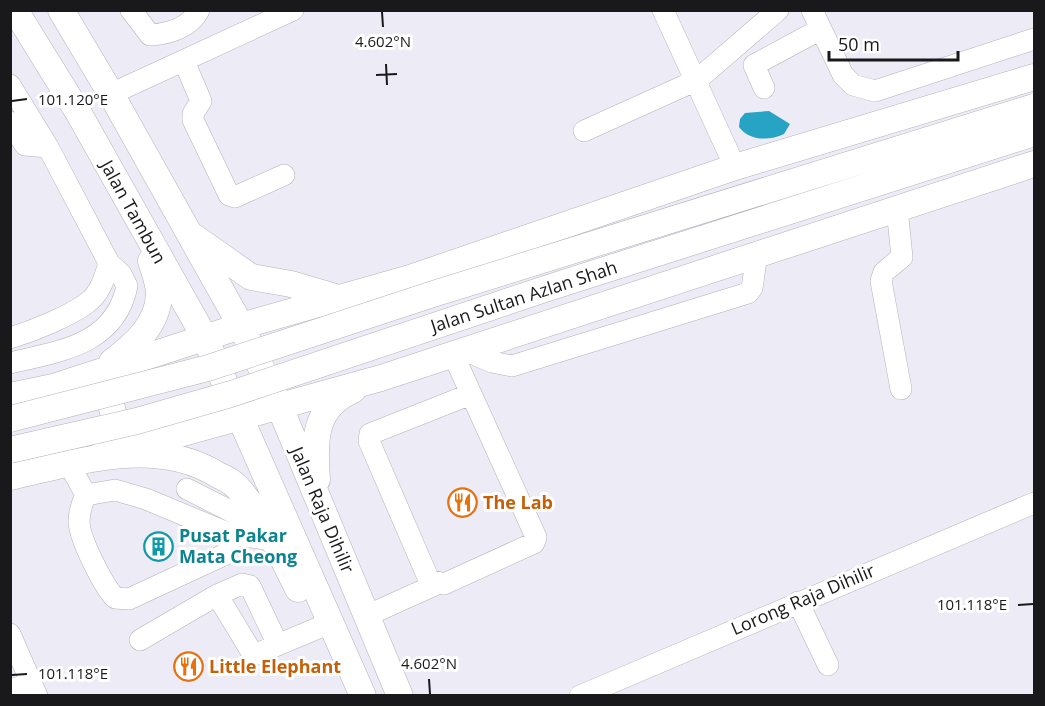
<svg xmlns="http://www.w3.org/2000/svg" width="1045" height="706" font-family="'Open Sans',sans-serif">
  <rect width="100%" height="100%" fill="#edebf5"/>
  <path fill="#27a3c3" d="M769 111 790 124 784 134C769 141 749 141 739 127L740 119 745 113Z"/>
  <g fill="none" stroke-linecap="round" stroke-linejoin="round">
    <defs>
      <path id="minor" d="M131 10 150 35C168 34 190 28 199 10
        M663 10 735 167
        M812 10 843 75 853 85 875 91 1034 39
        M184 61 201 101 193 114V120L229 195 235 197 284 175
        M10 85 48 147 109 263C105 277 100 294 87 303 68 317 33 331 10 338
        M764 88 754 65 821 29
        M111 94 293 10
        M10 122 25 145 48 147
        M584 131 697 80 778 10
        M897 209 902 257 884 272 881 281 901 389
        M464 350 492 362 512 366 748 293 752 288 757 254
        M453 354 536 537 534 543 444 584 429 580 369 441 370 434 471 394
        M10 363C60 351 115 345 127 286L121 274 109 263
        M69 464 86 495
        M187 489 268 530
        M86 495C82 503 79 512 79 522 80 540 103 585 115 598L129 599 226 554 230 546V534
        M86 495 115 490 146 499 230 534 273 540
        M217 595 242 584 250 586 278 645
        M798 602 828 665
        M366 616 437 584
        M10 634 37 696
        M140 640 217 595 251 651 256 654 318 628
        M10 690 32 683
        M580 696 1034 503"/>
      <path id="major" d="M15 10 78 112 205 338 363 696
        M61 10 111 94 241 326 279 405 400 696
        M194 237 251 277 291 284 342 299
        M112 362C135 344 158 325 159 294 159 283 154 271 151 261
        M89 381C115 403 117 410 111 444L107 446
        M10 396 53 387 241 326 410 278 735 167 1034 77
        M100 456 381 378 1034 164
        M10 477C77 462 156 436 218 475 225 478 232 482 237 487 264 517 280 553 298 589
        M317 480C314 442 313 407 353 390"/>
    </defs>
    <use href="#minor" stroke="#b3b1bb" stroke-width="22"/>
    <use href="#major" stroke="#b3b1bb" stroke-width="27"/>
    <use href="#minor" stroke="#fff" stroke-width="21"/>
    <use href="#major" stroke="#fff" stroke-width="26"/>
    <defs>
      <path id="major-bridge" d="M10 419 208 368 433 294 1034 107
        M10 450 137 421 231 394 548 288 1034 133"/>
    </defs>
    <use href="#major-bridge" stroke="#b3b1bb" stroke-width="27" stroke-linecap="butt"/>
    <use href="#major-bridge" stroke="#fff" stroke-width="26"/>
  </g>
  <path fill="none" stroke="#19181b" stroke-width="2" d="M382 12 383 27M386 64 387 85M376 75 397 74M12 101 27 99M1018 605 1033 604M12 675 27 674M429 679 430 694"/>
  <defs>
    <symbol id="restaurant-ring" viewBox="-11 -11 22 22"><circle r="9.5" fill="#fff" stroke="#e8710a" stroke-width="1.5"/><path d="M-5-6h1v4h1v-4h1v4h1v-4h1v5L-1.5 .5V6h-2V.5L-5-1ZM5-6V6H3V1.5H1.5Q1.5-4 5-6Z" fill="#e8710a"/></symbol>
    <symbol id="building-ring" viewBox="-11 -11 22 22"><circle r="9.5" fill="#fff" stroke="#0f9aa8" stroke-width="1.5"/><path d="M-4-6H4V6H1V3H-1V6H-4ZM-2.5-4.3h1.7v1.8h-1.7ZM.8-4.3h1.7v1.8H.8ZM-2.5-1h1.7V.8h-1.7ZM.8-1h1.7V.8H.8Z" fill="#0f9aa8"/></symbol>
  </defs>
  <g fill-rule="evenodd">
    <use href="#restaurant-ring" x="446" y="486" width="33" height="33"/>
    <use href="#building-ring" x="142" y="530" width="33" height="33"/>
    <use href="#restaurant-ring" x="172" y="650" width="33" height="33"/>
  </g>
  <g text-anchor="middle" stroke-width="6" stroke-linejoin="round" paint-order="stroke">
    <g font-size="18" fill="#19181b" stroke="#fff">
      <text transform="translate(133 212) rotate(61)" y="6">Jalan Tambun</text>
      <text transform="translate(524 297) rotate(-18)" y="6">Jalan Sultan Azlan Shah</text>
      <text transform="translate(322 510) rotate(67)" y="6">Jalan Raja Dihilir</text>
      <text transform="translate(803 600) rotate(-23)" y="6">Lorong Raja Dihilir</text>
    </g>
    <g font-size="18" font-weight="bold" fill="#c56008" stroke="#fff" text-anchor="start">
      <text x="483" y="509">The Lab</text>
      <text x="209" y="673">Little Elephant</text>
    </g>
    <g font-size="18" font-weight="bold" fill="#0d838f" stroke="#fff" text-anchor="start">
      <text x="179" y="542">Pusat Pakar<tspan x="179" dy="21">Mata Cheong</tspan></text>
    </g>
  </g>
  <g font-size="15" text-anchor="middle" fill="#19181b" stroke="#fff" stroke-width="6" stroke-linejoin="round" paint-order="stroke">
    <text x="383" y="47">4.602°N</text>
    <text x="73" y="105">101.120°E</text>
    <text x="972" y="610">101.118°E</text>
    <text x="429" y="669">4.602°N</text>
    <text x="73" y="679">101.118°E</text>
  </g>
  <rect width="1045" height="706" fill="none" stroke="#19181b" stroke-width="24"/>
  <path d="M829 51v9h129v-9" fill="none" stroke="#19181b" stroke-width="3"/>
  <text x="838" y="51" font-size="18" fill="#19181b" stroke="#ffffff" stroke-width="4.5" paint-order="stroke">50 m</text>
</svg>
